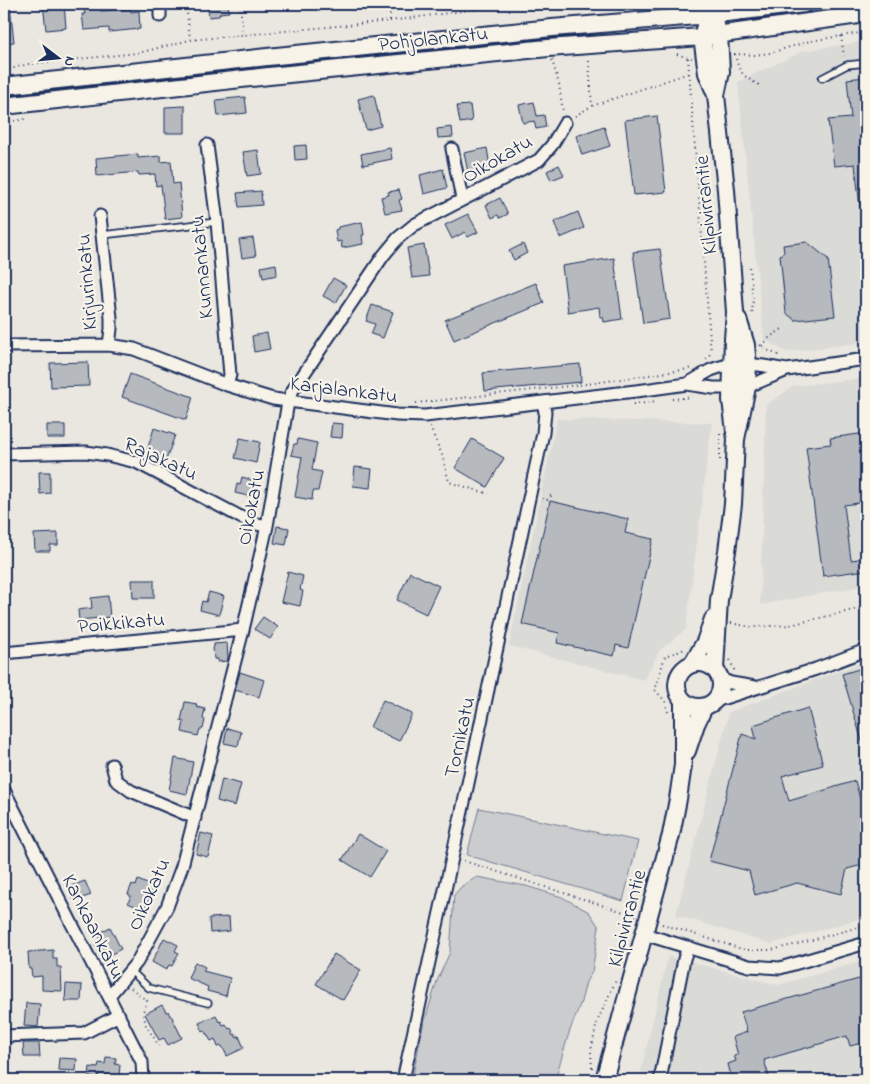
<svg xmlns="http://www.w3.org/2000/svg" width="870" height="1084" font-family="'Indie Flower',sans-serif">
  <rect width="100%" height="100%" fill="#eae7e0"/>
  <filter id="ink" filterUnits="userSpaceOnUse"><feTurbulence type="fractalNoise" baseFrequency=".02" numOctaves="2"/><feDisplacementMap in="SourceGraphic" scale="10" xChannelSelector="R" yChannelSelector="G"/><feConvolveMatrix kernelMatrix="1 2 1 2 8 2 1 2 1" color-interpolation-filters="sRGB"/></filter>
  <g filter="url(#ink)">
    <path fill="#dadad6" d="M866 41V342L786 352 764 339 738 82 803 51Z
      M866 378V585L760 605 766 405 794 386Z
      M557 419 712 423 686 629 660 650 644 680 509 646Z
      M866 661V917L771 944 676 915 729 712Z
      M668 956 778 985 866 960V1080H639Z"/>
    <path fill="#cbcccd" stroke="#737e96" d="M479 808 638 841 623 901 467 855Z
      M477 877 526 886 562 897 589 912 599 927 592 972 586 982 581 1002 569 1033 555 1080H412L423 1026 433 994 437 981 450 952 454 895 462 886Z"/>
    <path fill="#b6babf" stroke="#1b2f5e" d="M43 4H64L66 28 46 30Z
      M207 4H228L229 12 220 13 219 16 209 17Z
      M4 6H10L14 42 4 43Z
      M100 8 101 11 130 9 131 12 139 11 140 29 109 32V28L84 30 82 14H85L84 10Z
      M866 77V207L860 208 855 164 834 166 828 120 851 118 847 79Z
      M374 95 381 126 366 130 358 99Z
      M245 97 247 113 218 116 216 100Z
      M534 102 537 116 544 115 546 127 536 129 534 121 523 123 519 105Z
      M470 105 472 121 460 123 457 106Z
      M185 106V133H165V107Z
      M657 116 666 192 634 195 625 120Z
      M604 126 610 146 582 155 576 136Z
      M452 127 453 137 438 138 437 129Z
      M306 145 307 159 295 160 294 146Z
      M390 148 392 159 363 165 361 154Z
      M487 148 490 167 468 172 464 153Z
      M258 150 261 174 247 176 243 152Z
      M138 154V158L161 156V162L171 161 173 184 179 183 182 217 165 219 161 185 156 186 155 174 139 175 138 172 97 176 96 158Z
      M559 165 564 175 551 180 547 171Z
      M443 169 447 188 424 194 420 175Z
      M399 190 402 199 399 200 402 210 385 213 381 197 389 195 388 192Z
      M261 191 262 205 239 207 237 193Z
      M500 198 508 214 500 218 498 215 492 218 486 205Z
      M578 212 584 228 560 238 554 222Z
      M468 214 478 232 468 237 465 232 452 239 445 225Z
      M362 222 364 235H362L363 244 342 248 341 241 337 242 335 230 338 229V227Z
      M253 238 256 256 242 258 239 240Z
      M807 242 828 259 835 316 795 320 786 313 780 255 784 252 783 245Z
      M523 244 527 253 514 260 509 251Z
      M424 245 429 276 412 278 407 248Z
      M660 249 670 319 643 323 633 252Z
      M614 258 622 319 604 322 603 317H600L599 307 568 312 562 266Z
      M276 264 277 275 263 278 261 267Z
      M333 278 346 285 336 303 323 296Z
      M536 283 544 303 454 340 445 320Z
      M372 305 393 312 383 338 371 334 375 324 366 321Z
      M267 333 270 349 254 352 252 336Z
      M88 362 89 386 51 387 50 363Z
      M580 364 581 382 485 391 483 373Z
      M130 374 193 397 186 420 122 397Z
      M332 423 343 424 342 438 330 437Z
      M47 425H65V438H47Z
      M154 428 175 435 166 460 146 454Z
      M866 433V502L844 505 851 560 866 558V570L823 576 806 447 831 444 830 438Z
      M240 438 260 442 256 463 235 458Z
      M298 439 317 443 312 470 322 472 318 491H313L312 500 295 497 302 457 291 455 294 444H297Z
      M472 439 504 458 487 487 455 468Z
      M355 467 372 469 370 488 353 486Z
      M39 472H50V493L40 494Z
      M242 477 256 481 252 497 235 493 237 484 240 485Z
      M550 501 628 519 625 533 653 539 628 648 616 645 614 656 557 643 559 633 522 624Z
      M277 526 289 528 286 545 274 543Z
      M58 533V545H50V551H35L34 534Z
      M288 572 303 576 300 590 303 591 300 606 281 602Z
      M410 572 439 586 426 614 397 600Z
      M132 580H154V598H133Z
      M209 592 224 596 219 615 200 610 202 601 206 602Z
      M108 596 110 617 79 620 78 610 92 608 91 598Z
      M263 617 278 627 270 639 254 629Z
      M227 643 228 658 227 661 218 662V659H214L213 647H214V644Z
      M866 667V748H864L842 674Z
      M240 672 264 680 259 697 235 690Z
      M383 700 412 714 399 741 370 727Z
      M185 702 197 704 196 707 205 709 203 719 205 720 203 729H200L198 736 182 732 184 722 181 721Z
      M808 708 823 765 782 776 789 801 855 781 866 820V864L847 869 841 894 797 883 755 895 749 871 709 861 742 734 756 739 753 725Z
      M227 728 241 732 238 746 224 743Z
      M175 758 193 762 187 794 169 790Z
      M222 779 241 784 235 806 217 801Z
      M201 833 213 836 208 857 196 854Z
      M358 834 386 851 370 877 342 860Z
      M138 880 154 887 144 910 128 903 131 896 128 894 132 884 136 886Z
      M85 881 91 895 74 901 68 887Z
      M229 917 230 931 210 933 209 918Z
      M110 927 121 949 102 959 95 944 101 940 98 934Z
      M164 938 178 945 175 951 179 953 172 966 169 965 166 970 152 962Z
      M53 950V959H57V967H61L62 991 42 990V976L32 977 31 969H29L28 952Z
      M334 954 361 970 343 1000 316 984Z
      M195 962 205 967 203 971 230 978 226 996 207 991 208 987 188 978Z
      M866 977V1042L850 1046 847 1036 764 1060 770 1080H732L728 1064 736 1061 734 1056 738 1055 733 1037 747 1032 741 1012Z
      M66 984 82 985 81 1001H65Z
      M26 1003 40 1004 38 1027 24 1026Z
      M162 1005 166 1012 168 1011 170 1016 171 1015 182 1038 168 1045 164 1038 159 1040 145 1014Z
      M216 1015 219 1022 221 1021 223 1025 226 1024 229 1029 231 1028 234 1035 236 1034V1037L239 1036 244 1048 227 1056 222 1046 218 1047 215 1039 211 1041 205 1031 203 1032 199 1023Z
      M23 1043H39L40 1057H24Z
      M106 1057 116 1058 115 1064 120 1065 119 1076 99 1074 98 1078 89 1077 90 1067 98 1068 99 1063 105 1064Z
      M59 1058 77 1059 76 1071 58 1070Z"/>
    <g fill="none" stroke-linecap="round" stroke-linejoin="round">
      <defs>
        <path id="lane" d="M822 78 847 65 866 63
          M102 235 217 222
          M130 970 149 988 208 1003"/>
        <path id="street" d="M160 4V16
          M207 145 217 222 230 375 227 385
          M452 149 462 199
          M100 216 111 318V329L109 345
          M4 346 109 345 134 349 227 385 273 399 397 415 425 416 644 390 687 384 713 388H731L747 387 787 370C762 365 735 360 711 370 703 374 695 380 687 384
          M787 370 866 359
          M4 454 86 452 107 455 136 462 252 523 267 526
          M4 653 243 630
          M721 679 731 683 755 687
          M715 701 816 669 866 650
          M112 765 116 780 131 791 195 818
          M4 790 142 1062 143 1080
          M644 934 749 966 780 968 866 943
          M109 996 137 962 167 907 182 866 243 630 267 526 288 402 291 393 383 256 398 238 414 225 539 160 552 145 565 123
          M4 1036 84 1033 119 1015
          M403 1080 452 858 543 433 545 412 543 402
          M660 1080 684 959 688 947"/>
        <path id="secondary" d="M715 24 719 34 721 72 716 95
          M705 26 702 37 707 73 716 95 726 190 735 312 733 339 731 400 736 439
          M4 86 267 57 552 28 709 15 804 4
          M4 106 269 76 548 48 702 37 866 14
          M677 685a22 22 0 1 1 44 0a22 22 0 1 1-44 0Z
          M693 663 705 642 713 619
          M715 669 719 600 727 551 733 504 736 439 747 387 748 365 746 345 738 319
          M687 751 696 724 704 707
          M604 1080 671 835 678 799 683 765V700"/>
      </defs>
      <use href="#lane" stroke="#1b2f5e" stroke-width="9"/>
      <use href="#street" stroke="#1b2f5e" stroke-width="15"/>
      <use href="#secondary" stroke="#1b2f5e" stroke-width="20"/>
      <path stroke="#1b2f5e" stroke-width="2" stroke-dasharray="1 4" stroke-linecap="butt" d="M186 4 190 39
        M240 4 243 34
        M390 4V21
        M551 4 554 13
        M841 36 844 56
        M677 54 688 58H692
        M734 54 754 55 770 53 810 41 866 32
        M735 54C739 74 744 77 761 86
        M688 58 711 352
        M552 60 559 84 563 112
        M589 61 592 106
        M4 71 28 64 138 53 190 40 390 21 514 4
        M575 116 592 106 689 73
        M4 121 22 120 27 118
        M750 267 753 301 752 315
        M760 345 767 350 780 356
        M762 346 770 337 785 327
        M706 359 711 353
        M672 399 692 397
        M416 403 587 384 683 370 692 368
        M633 404 646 403 655 401
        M430 427 442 455 449 482 489 494
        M720 460V433
        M542 499 547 500 554 493
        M731 623 751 627 790 625 866 607
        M730 660 735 672
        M668 712 665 701 655 690 665 656 681 651 684 649
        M464 861 636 916
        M662 924 745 950H771L798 944 866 925
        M131 988 147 1001 143 1012 146 1025 159 1046
        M592 1068 591 1051 597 1022 617 978"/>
      <use href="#lane" stroke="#f7f3e8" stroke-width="5.5"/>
      <use href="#street" stroke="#f7f3e8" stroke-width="11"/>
      <use href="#secondary" stroke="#f7f3e8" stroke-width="16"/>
    </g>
  </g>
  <g text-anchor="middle" stroke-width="4.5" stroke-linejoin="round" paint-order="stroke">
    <g font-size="21" fill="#1b2f5e" stroke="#f7f3e8">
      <text transform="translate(433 38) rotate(-6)" y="7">Pohjolankatu</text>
      <text transform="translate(497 158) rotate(-30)" y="7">Oikokatu</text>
      <text transform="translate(705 205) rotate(-95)" y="7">Kilpivirrantie</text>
      <text transform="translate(201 267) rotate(-95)" y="7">Kunnankatu</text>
      <text transform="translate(86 282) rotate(-94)" y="7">Kirjurinkatu</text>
      <text transform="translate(344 389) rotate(7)" y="7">Karjalankatu</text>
      <text transform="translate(161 458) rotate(24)" y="7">Rajakatu</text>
      <text transform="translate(250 507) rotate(-79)" y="7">Oikokatu</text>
      <text transform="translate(121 622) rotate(-5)" y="7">Poikkikatu</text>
      <text transform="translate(459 737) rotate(-78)" y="7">Tornikatu</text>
      <text transform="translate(148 894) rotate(-66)" y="7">Oikokatu</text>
      <text transform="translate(626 918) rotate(-75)" y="7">Kilpivirrantie</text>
      <text transform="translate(94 926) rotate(63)" y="7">Kankaankatu</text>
    </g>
  </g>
  <rect width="870" height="1084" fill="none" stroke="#f7f3e8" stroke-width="20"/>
  <rect x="10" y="10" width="850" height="1064" fill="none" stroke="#1b2f5e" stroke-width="2" filter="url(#ink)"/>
  <g transform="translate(58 58) rotate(106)" stroke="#f7f3e8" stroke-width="4" paint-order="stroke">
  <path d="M0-4L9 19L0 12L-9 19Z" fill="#1b2f5e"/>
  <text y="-8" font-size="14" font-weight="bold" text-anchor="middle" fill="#1b2f5e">N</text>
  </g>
</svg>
